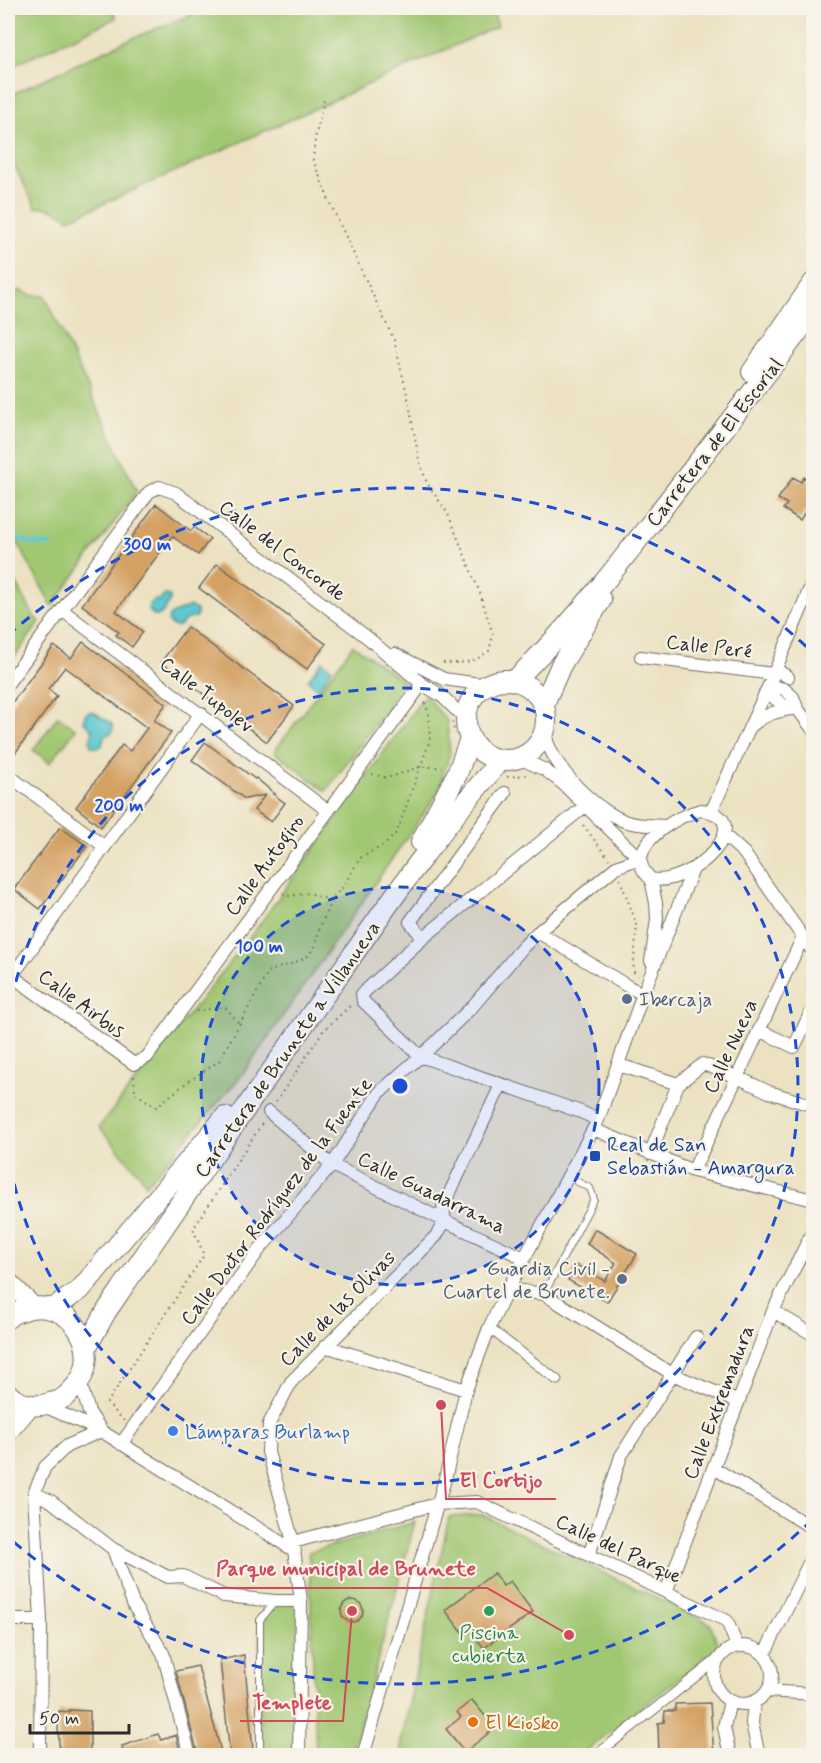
<svg xmlns="http://www.w3.org/2000/svg" width="821" height="1763" font-family="Mynerve,sans-serif">
  <rect width="100%" height="100%" fill="#f7f3e8"/>
  <filter id="ink" filterUnits="userSpaceOnUse"><feTurbulence type="fractalNoise" baseFrequency=".0167" numOctaves="2"/><feDisplacementMap in="SourceGraphic" scale="12" xChannelSelector="R" yChannelSelector="G"/><feConvolveMatrix kernelMatrix="1 2 1 2 8 2 1 2 1" color-interpolation-filters="sRGB"/></filter>
  <filter id="wash" filterUnits="userSpaceOnUse"><feTurbulence type="fractalNoise" baseFrequency=".008" numOctaves="4" result="noise"/><feDisplacementMap in="SourceGraphic" scale="24" xChannelSelector="R" yChannelSelector="G"/><feGaussianBlur stdDeviation="1.35" result="paint"/><feColorMatrix in="noise" values="0 0 0 0 0 0 0 0 0 0 0 0 0 0 0 0 0 1.4 0 .05"/><feComposite in="paint" operator="in"/></filter>
  <g filter="url(#wash)">
    <rect width="100%" height="100%" fill="#ece2c2"/>
    <path fill="#a1c772" stroke="#66794e" stroke-width="1.5" d="M8 8H111L116 18 8 68Z
      M208 8H492L498 26 70 219C60 213 48 205 36 208L8 153V96L128 40Z
      M19 290 31 295 45 296 137 492 52 606 8 525V297Z
      M8 567 35 618 40 622 8 666Z
      M353 645 406 683 326 791 274 752Z
      M425 695 447 721 450 753 438 793 242 1075 146 1185 142 1177 99 1127 251 936Z
      M58 716 76 729 50 763 33 750Z
      M482 1515 710 1623 719 1647 581 1755H403L401 1742 449 1517Z
      M415 1522 357 1736 348 1755H316L309 1552Z
      M275 1601H301L299 1755H260V1620Z"/>
    <path fill="#5cc9d0" stroke="#447a7e" stroke-width="1.5" d="M165 595 170 596V601C164 610 158 624 149 610L150 604 154 600H160Z
      M190 606 196 610 197 614 196 617 185 620 181 625 175 627 170 624 168 620 170 615Z
      M322 661 332 669 318 689 308 680Z
      M92 711 112 724 113 728 112 733 104 736 102 745 98 748 91 746 90 740 93 731 83 720 86 713Z"/>
    <g fill="none" stroke-linecap="round" stroke-linejoin="round">
      <path stroke="#5cc9d0" stroke-width="4" d="M8 534 30 543 51 545"/>
    </g>
    <g id="blocks">
      <path fill="#d4a164" d="M793 477 801 482 804 477 813 483V500L800 520 783 509 787 504 778 499Z
        M156 504 191 531 194 527 210 539 198 555 172 536 116 611 143 632 132 647 116 635 119 632 82 605Z
        M217 564 326 644 307 669 199 588Z
        M187 627 294 706 267 742 161 662Z
        M83 642 166 704 154 720 171 733 101 827 76 807 122 745 130 751 147 728 65 667 48 689 57 696 8 763V708L54 646 71 658Z
        M205 742 255 779 256 778 275 794H273L285 803 271 822 254 810 265 795 245 799 192 760Z
        M60 827 87 846 40 909 14 889Z
        M595 1229 637 1254 607 1302 568 1280 576 1265 605 1281 616 1263 587 1244Z
        M494 1573 503 1586 510 1581 533 1612 484 1648 468 1628 462 1632 445 1610Z
        M341 1611a11 11 0 1 1 22 0a11 11 0 1 1-22 0Z
        M244 1655 253 1751 230 1755 220 1660Z
        M198 1666 222 1755H198L176 1671Z
        M472 1700 495 1728 465 1752 446 1729 461 1717 457 1712Z
        M710 1703 714 1755H659L658 1723 664 1722 665 1711H675V1704Z
        M69 1710 90 1711V1755H60L58 1728 59 1711 69 1712Z
        M158 1734 161 1740 176 1735 181 1755H123L122 1746Z"/>
    </g>
  </g>
  <g filter="url(#ink)">
    <use href="#blocks" fill-opacity="0" stroke="#6f6b60" stroke-width="1.5"/>
    <g fill="none" stroke-linecap="round" stroke-linejoin="round">
      <defs>
        <path id="service" d="M544 1294 594 1199 590 1188 568 1177
          M260 1756V1620L275 1602"/>
        <path id="pedestrian" d="M489 1328 557 1380
          M595 1756 719 1658"/>
        <path id="minor" d="M62 610 328 811
          M395 654 444 679 487 685
          M641 657 773 674 780 672 788 677
          M8 683 149 492 159 487 176 493 368 638 422 684 442 696 455 709 466 717
          M769 685 784 689 793 697 797 708 814 731
          M766 691 783 705 792 707
          M751 726C767 713 777 711 797 708
          M544 734C548 744 552 755 558 763 573 786 599 810 624 821 637 826 652 825 666 826
          M519 758 545 770 562 783 641 860
          M8 775 105 847
          M585 806 423 938 362 994 363 1001 420 1056 581 1112 598 1120
          M701 810C762 818 692 888 651 879 646 874 641 869 641 862 640 837 680 815 701 810Z
          M711 812 769 685 814 579
          M724 835 744 853 814 953
          M538 932 629 987 643 994
          M423 938 410 922 505 793
          M651 961 657 919 656 903 651 879
          M8 973 134 1064 147 1057 422 684
          M12 976 201 713
          M759 1030 794 1047 814 1006
          M619 1065 678 1084
          M269 1112 332 1165 445 1221 524 1258
          M593 1129 693 1171 814 1200
          M650 1154 678 1084 703 1064 737 1077 769 1092 814 1106
          M693 1171 803 937
          M508 1289 544 1294 674 1375 737 1401
          M773 1311 814 1335
          M325 1346 466 1390
          M80 1382 89 1412 101 1430
          M44 1406 101 1431 295 1551
          M121 1444 259 1250 332 1165 379 1093 432 1046 472 1007 523 947 538 932 616 867 632 861 641 862
          M714 1468 814 1529
          M34 1493 51 1501 113 1549 134 1606 163 1653 190 1756
          M293 1542 437 1504 477 1502 727 1621 737 1646
          M113 1549 168 1577 183 1576 224 1596 275 1601H301
          M589 1555 621 1456 696 1337
          M666 1592 773 1311 814 1229
          M8 1620H41
          M714 1675a29 29 0 1 1 58 0a29 29 0 1 1-58 0Z
          M764 1655 814 1553
          M767 1691 814 1694
          M730 1701 724 1727 730 1756
          M754 1702 752 1723 759 1756
          M40 1756 41 1620 34 1493 45 1467 67 1446 101 1431
          M299 1756 301 1601 293 1542 268 1452 269 1424 291 1382 436 1236 445 1221 443 1207 501 1085
          M363 1756 445 1479 466 1390 489 1328 508 1289 598 1120 643 994 693 869"/>
        <path id="primary" d="M8 1281 34 1307"/>
        <path id="trunk" d="M752 372 814 282
          M466 720a40 40 0 1 1 80 0a40 40 0 1 1-80 0Z
          M514 681C576 621 629 552 681 484 726 426 771 369 814 310
          M543 706 561 665 601 600
          M421 842 457 774 470 739
          M52 1309 80 1290 225 1117
          M8 1318C12 1313 18 1312 24 1310 70 1294 108 1354 73 1389 70 1392 67 1396 63 1398 60 1401 54 1402 50 1403 36 1408 19 1405 8 1394
          M86 1348 106 1312C180 1203 255 1094 331 986 385 909 438 831 501 760
          M8 1431 30 1405"/>
      </defs>
      <use href="#service" stroke="#6f6b60" stroke-width="8"/>
      <use href="#pedestrian" stroke="#6f6b60" stroke-width="11"/>
      <use href="#minor" stroke="#6f6b60" stroke-width="14"/>
      <use href="#primary" stroke="#6f6b60" stroke-width="20"/>
      <use href="#trunk" stroke="#6f6b60" stroke-width="22"/>
      <path stroke="#6f6b60" stroke-width="2" stroke-dasharray="1.5 4.5" stroke-linecap="butt" d="M324 100 315 139 313 160 330 203 394 340 408 398 419 460 427 483 448 514 480 593 493 635 489 651C472 664 463 663 442 663
        M452 722 455 734
        M372 774 387 778 420 767H442
        M507 777 526 775
        M583 825 609 859
        M620 879 637 925 633 971 638 976
        M283 893 288 896 310 893 331 901
        M196 1011 225 1007 239 1023
        M134 1076 135 1093 156 1107 186 1083 219 1061 269 971 294 963 308 956 315 946 319 930 332 898 343 887 360 858 386 844 397 832 430 740 429 713 424 702
        M276 1102 323 1031 351 1005
        M124 1421 107 1403 204 1255 193 1229 263 1122"/>
      <use href="#service" stroke="#fff" stroke-width="6"/>
      <use href="#pedestrian" stroke="#fff" stroke-width="9"/>
      <use href="#minor" stroke="#fff" stroke-width="12"/>
      <use href="#primary" stroke="#fff" stroke-width="18"/>
      <use href="#trunk" stroke="#fff" stroke-width="20"/>
    </g>
  </g>
  <circle cx="400" cy="1086" r="199" fill="#1d4ed8" fill-opacity=".12"/>
  <g fill="none" stroke="#1d4ed8" stroke-width="3" stroke-dasharray="10 8">
    <circle cx="400" cy="1086" r="199"/>
    <path d="M8 1017A398 398 0 1 1 8 1155"/>
    <path d="M812 1520A598 598 0 0 1 8 1537M8 635A598 598 0 0 1 812 652"/>
  </g>
  <g fill="#5c6f8a" stroke="#f7f3e8" stroke-width="2">
    <circle cx="627" cy="999" r="6"/>
    <circle cx="622" cy="1279" r="6"/>
  </g>
  <rect fill="#1a4fb4" stroke="#f7f3e8" stroke-width="2" x="589" y="1150" width="12" height="12" rx="3"/>
  <circle fill="#3f7fe0" stroke="#f7f3e8" stroke-width="2" cx="173" cy="1431" r="6"/>
  <circle fill="#2e9e5b" stroke="#f7f3e8" stroke-width="2" cx="489" cy="1611" r="6"/>
  <circle fill="#e8710a" stroke="#f7f3e8" stroke-width="2" cx="473" cy="1722" r="6"/>
  <g text-anchor="middle" stroke-width="4.5" stroke-linejoin="round" paint-order="stroke">
    <g font-size="20" fill="#2b2b2b" stroke="#f7f3e8">
      <text transform="translate(714 442) rotate(-52)" y="7">Carretera de El Escorial</text>
      <text transform="translate(283 550) rotate(37)" y="7">Calle del Concorde</text>
      <text transform="translate(709 646) rotate(7)" y="7">Calle Peré</text>
      <text transform="translate(207 694) rotate(37)" y="7">Calle Tupolev</text>
      <text transform="translate(264 865) rotate(-54)" y="7">Calle Autogiro</text>
      <text transform="translate(82 1003) rotate(36)" y="7">Calle Airbus</text>
      <text transform="translate(730 1046) rotate(-65)" y="7">Calle Nueva</text>
      <text transform="translate(287 1049) rotate(-55)" y="7">Carretera de Brunete a Villanueva</text>
      <text transform="translate(432 1192) rotate(26)" y="7">Calle Guadarrama</text>
      <text transform="translate(276 1201) rotate(-53)" y="7">Calle Doctor Rodríguez de la Fuente</text>
      <text transform="translate(337 1308) rotate(-45)" y="7">Calle de las Olivas</text>
      <text transform="translate(718 1402) rotate(-69)" y="7">Calle Extremadura</text>
      <text transform="translate(619 1548) rotate(25)" y="7">Calle del Parque</text>
    </g>
    <g font-size="20" fill="#4e5e75" stroke="#f7f3e8" text-anchor="start">
      <text x="639" y="1006">Ibercaja</text>
      <text x="610" y="1275" text-anchor="end">Guardia Civil -<tspan x="610" dy="23">Cuartel de Brunete.</tspan></text>
    </g>
    <g font-size="20" fill="#164399" stroke="#f7f3e8" text-anchor="start">
      <text x="607" y="1151">Real de San<tspan x="607" dy="23">Sebastián - Amargura</tspan></text>
    </g>
    <g font-size="20" fill="#366cbe" stroke="#f7f3e8" text-anchor="start">
      <text x="185" y="1438">Lámparas Burlamp</text>
    </g>
    <g font-size="20" fill="#27864d" stroke="#f7f3e8">
      <text x="489" y="1639">Piscina<tspan x="489" dy="23">cubierta</tspan></text>
    </g>
    <g font-size="20" fill="#c56008" stroke="#f7f3e8" text-anchor="start">
      <text x="485" y="1729">El Kiosko</text>
    </g>
  </g>
  <circle cx="400" cy="1086" r="9" fill="#1d4ed8" stroke="#f7f3e8" stroke-width="3"/>
  <g font-size="18" text-anchor="middle" font-weight="bold" fill="#1d4ed8" stroke="#f7f3e8" stroke-width="4.5" stroke-linejoin="round" paint-order="stroke">
    <text x="147" y="550">300 m</text>
    <text x="119" y="811">200 m</text>
    <text x="259" y="952">100 m</text>
  </g>
  <path fill="none" stroke="#d1495b" stroke-width="2" d="M441 1405L446 1499H556M569 1635L487 1588H205M352 1611L343 1721H240"/>
  <g fill="#d1495b" stroke="#f7f3e8" stroke-width="2">
    <circle cx="441" cy="1405" r="6"/>
    <circle cx="569" cy="1635" r="6"/>
    <circle cx="352" cy="1611" r="6"/>
  </g>
  <g font-size="21" text-anchor="middle" font-weight="bold" fill="#d1495b" stroke="#f7f3e8" stroke-width="4.5" stroke-linejoin="round" paint-order="stroke">
    <text x="501" y="1487">El Cortijo</text>
    <text x="346" y="1575">Parque municipal de Brunete</text>
    <text x="292" y="1709">Templete</text>
  </g>
  <rect width="821" height="1763" fill="none" stroke="#f7f3e8" stroke-width="30"/>
  <path d="M30 1724v9h99v-9" fill="none" stroke="#2b2b2b" stroke-width="3"/>
  <text x="39" y="1724" font-size="18" fill="#2b2b2b" stroke="#f7f3e8" stroke-width="4.5" paint-order="stroke">50 m</text>
</svg>
